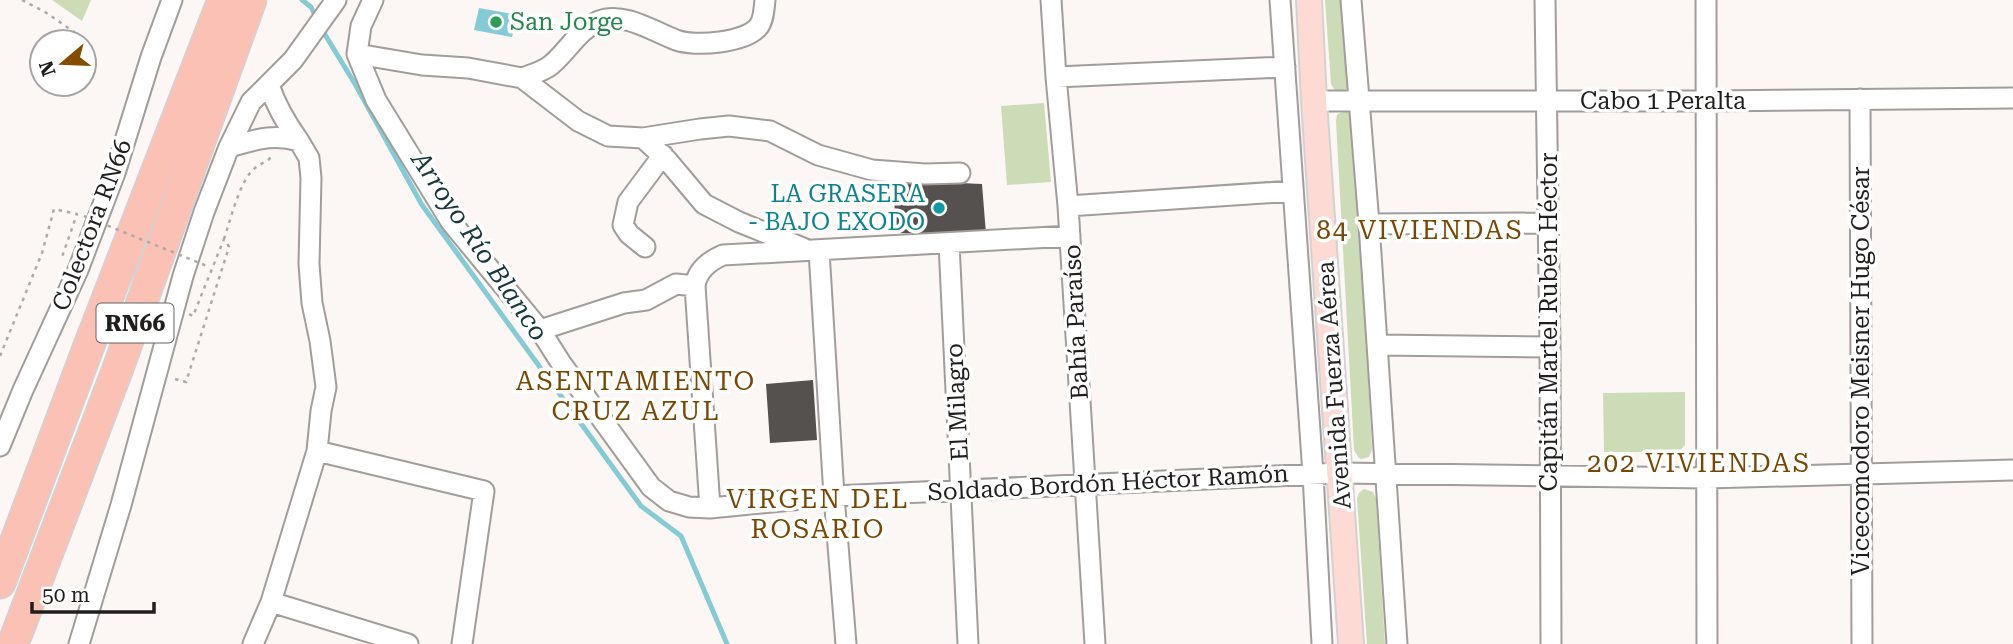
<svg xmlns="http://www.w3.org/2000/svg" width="2013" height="644" font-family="'Roboto Serif',serif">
  <rect width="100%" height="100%" fill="#fcf7f5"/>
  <path fill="#ccdcb7" d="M52 0H91L82 21Z
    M1325 0H1343L1348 88 1342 93 1335 91 1331 84Z
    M1044 103 1051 182 1007 185 1001 106Z
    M1342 112H1348L1354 121 1372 450 1369 457 1361 459 1358 457 1354 450 1336 121 1337 115Z
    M1685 392V445L1679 452H1604L1603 393Z
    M1364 489 1373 492 1376 498 1385 644H1367L1357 498 1359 493Z"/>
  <path fill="#85cbd5" d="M479 8 518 15 512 37 474 30Z"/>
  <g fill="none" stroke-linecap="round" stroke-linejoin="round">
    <path stroke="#85cbd5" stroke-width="5" d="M302 0 311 7 317 19
      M321 28 355 84 422 205 641 506 681 536 727 644"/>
  </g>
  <path fill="#55514f" d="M893 180 982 184 986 234 896 233Z
    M813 380 817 440 770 443 766 384Z"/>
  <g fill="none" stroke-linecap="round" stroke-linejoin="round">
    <defs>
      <path id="minor" d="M373 0 361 26 357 54 376 100 451 222 540 330 561 363 651 487 669 501 689 507 710 508 834 496 1340 473 1707 478 2013 470
        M1051 0 1056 77 1068 206 1095 644
        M1280 0 1313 474 1322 644
        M1351 0 1369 224 1397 644
        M1545 0 1550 347 1551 644
        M1706 0 1707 644
        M357 54 422 65 468 68 522 78 578 121 608 136 643 138 700 129 729 126 770 131 818 155 872 170 925 174 960 173
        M1056 77 1285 67
        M522 78C531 75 544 71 551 65 568 51 578 30 599 21 624 11 654 32 676 40 694 47 747 43 759 26 764 19 764 8 765 0
        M269 85C276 106 286 123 299 141
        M1860 99 1862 644
        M1314 101H1707L2013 98
        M643 138 667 160 704 204 739 222 803 248
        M229 147C255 140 273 133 299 141L309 158 311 178 309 264 312 303 320 341 326 387 321 411 317 451 271 602 253 644
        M1068 206 1293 191
        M1369 224 1548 223
        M949 243 968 644
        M645 247 629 234 623 225 628 202 663 155
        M819 251 834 496 846 644
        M540 330 624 303 646 300 676 284 695 286
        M1377 345 1550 347
        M0 446 23 390 78 270 115 173 151 57 172 0
        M317 451 484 491 462 644
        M710 508 695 286C697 271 709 261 723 255L1070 236
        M271 602 408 644
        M79 644 121 505 183 276 204 212 229 147 251 102 293 60 336 0"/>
      <path id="major" d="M1309 0 1314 101 1351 644"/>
      <path id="highway" d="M0 583 90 343 223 0
        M13 644 117 371 251 0"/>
    </defs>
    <use href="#minor" stroke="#a19d9b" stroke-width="23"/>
    <use href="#major" stroke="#d3d2d2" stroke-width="28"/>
    <use href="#highway" stroke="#d3d2d2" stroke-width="33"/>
    <path stroke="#aeaaa8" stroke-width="2.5" stroke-dasharray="3.5 5" stroke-linecap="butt" d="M22 0 45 12 80 36
      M224 239C230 221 239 185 251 172 257 164 267 163 273 155
      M0 356 42 253 54 209 77 214 62 257
      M175 379 186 382 229 247 226 241 224 239 193 316 189 314"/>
    <use href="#minor" stroke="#fff" stroke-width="19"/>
    <use href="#major" stroke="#fddad3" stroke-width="24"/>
    <use href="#highway" stroke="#fbc1b5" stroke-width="30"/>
    <path stroke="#aeaaa8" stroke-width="2.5" stroke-dasharray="3.5 5" stroke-linecap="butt" d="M84 216 207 266"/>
  </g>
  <circle fill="#2e9e5b" stroke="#fff" stroke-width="2.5" cx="496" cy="22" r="7"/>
  <circle fill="#0f9aa8" stroke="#fff" stroke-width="2.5" cx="939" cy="208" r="7"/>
  <g text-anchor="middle" stroke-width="7" stroke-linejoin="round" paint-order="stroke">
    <rect fill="#fff" stroke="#646262" stroke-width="2" x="96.5" y="303.5" width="77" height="39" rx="5"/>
    <g font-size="23" font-weight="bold" fill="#211f1e">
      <text x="135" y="331">RN66</text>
    </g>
    <g font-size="24" fill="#27864d" stroke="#fff" text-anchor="start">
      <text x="510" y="30">San Jorge</text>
    </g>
    <g font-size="24" fill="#211f1e" stroke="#fff">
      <text x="1663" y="109">Cabo 1 Peralta</text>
      <text transform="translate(92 225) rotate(-69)" y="8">Colectora RN66</text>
      <text transform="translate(1076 322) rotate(-93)" y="8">Bahía Paraíso</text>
      <text transform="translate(1549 322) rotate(-90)" y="8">Capitán Martel Rubén Héctor</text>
      <text transform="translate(1861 371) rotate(-90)" y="8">Vicecomodoro Meisner Hugo César</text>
      <text transform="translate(1334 385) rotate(-94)" y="8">Avenida Fuerza Aérea</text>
      <text transform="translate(957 402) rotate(-93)" y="8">El Milagro</text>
      <text transform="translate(1108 483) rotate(-3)" y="8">Soldado Bordón Héctor Ramón</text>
    </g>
    <g font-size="24" fill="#0d838f" stroke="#fff" text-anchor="end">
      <text x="925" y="202">LA GRASERA<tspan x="925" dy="28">- BAJO EXODO</tspan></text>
    </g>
    <g font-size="26" letter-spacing="2" fill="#7a4601" stroke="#fff">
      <text x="1420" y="239">84 VIVIENDAS</text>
      <text x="636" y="390">ASENTAMIENTO<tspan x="636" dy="30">CRUZ AZUL</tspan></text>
      <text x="1699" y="472">202 VIVIENDAS</text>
      <text x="818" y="508">VIRGEN DEL<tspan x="818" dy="30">ROSARIO</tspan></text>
    </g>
    <g font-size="26" font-style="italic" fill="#16393e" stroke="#fff">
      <text transform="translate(480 246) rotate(56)" y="9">Arroyo Río Blanco</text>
    </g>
  </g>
  <g transform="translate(63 63) rotate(251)"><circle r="33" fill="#ffffff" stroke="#a6a5a5" stroke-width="2"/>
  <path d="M0-5L12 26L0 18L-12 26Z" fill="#844c00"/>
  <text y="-10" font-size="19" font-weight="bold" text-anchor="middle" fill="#211f1e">N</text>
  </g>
  <path d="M32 602v10h122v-10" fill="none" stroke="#211f1e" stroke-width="3.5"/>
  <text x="42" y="602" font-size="21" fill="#211f1e" stroke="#ffffff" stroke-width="5" paint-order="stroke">50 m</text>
</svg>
